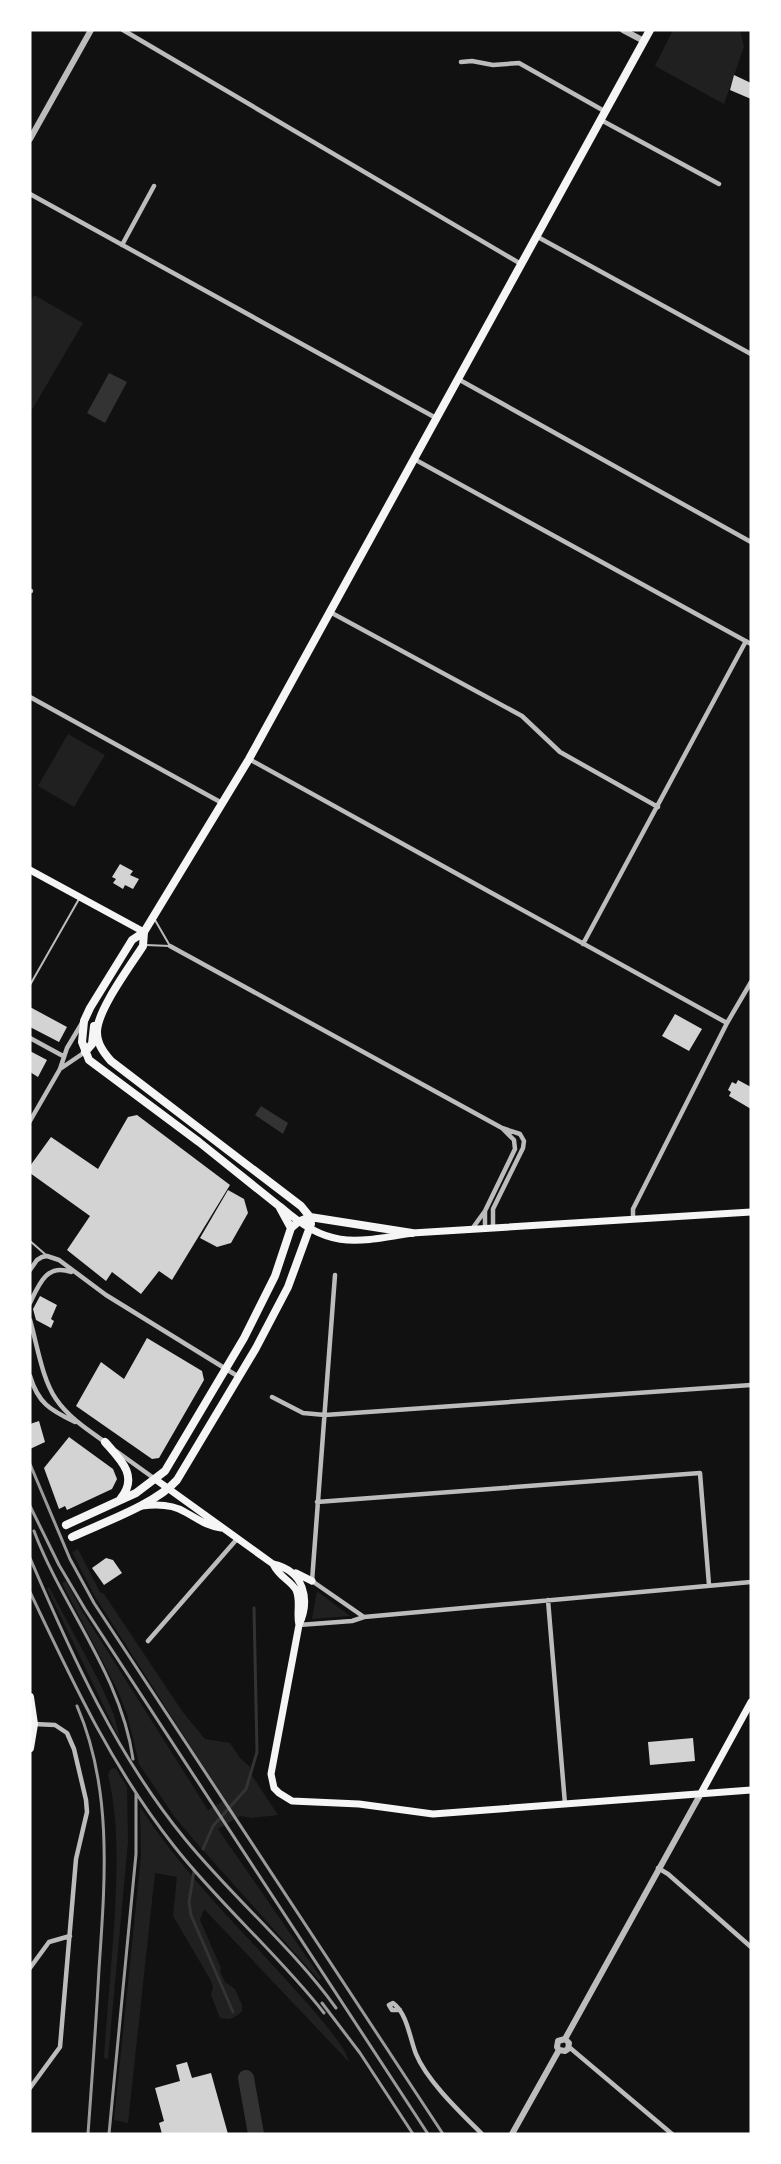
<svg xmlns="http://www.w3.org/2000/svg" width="781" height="2164" font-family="'DejaVu Sans',sans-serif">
  <rect width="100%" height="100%" fill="#111"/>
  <path fill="#202020" d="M673 30H740L744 47 724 104 655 66Z
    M34 295 83 323 30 413V298L32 299Z
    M68 734 105 755 74 807 38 786Z
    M78 1549 100 1592 104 1594 182 1711 205 1739 230 1743 240 1758 250 1767 251 1774 278 1815 252 1818 240 1816 218 1829 321 1978 319 1980 194 1840 174 1816 139 1764 127 1714 118 1691 62 1583 66 1581 82 1611 208 1810 225 1800 94 1595 72 1552Z
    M49 1587 100 1683 114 1715 120 1740 47 1588Z
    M317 1591 350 1616 312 1619Z
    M113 1768 116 1769 127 1787 128 1842 108 2059 104 2058C107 2010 112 1961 115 1912 117 1867 119 1820 108 1775L110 1770Z
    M140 1807C184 1875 244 1932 298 1993 310 2006 346 2046 349 2062L204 1909 200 1920 221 1968 220 1971 225 1982 235 1989 242 2005V2011L238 2015 230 2019 220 2018 211 1995 213 1987 210 1979 173 1916 177 1877 155 1873 128 2123 114 2120 141 1856Z"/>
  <path fill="#333" d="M109 373 127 382 105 423 87 413Z
    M261 1106 288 1123 283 1134 255 1115Z"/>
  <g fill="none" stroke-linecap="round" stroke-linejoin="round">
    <path stroke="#333" stroke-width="3" d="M203 1849 213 1826 246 1789 257 1752 254 1608
      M194 1871 189 1902 191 1915 233 2012"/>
    <path stroke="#333" stroke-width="16" d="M246 2078 256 2134"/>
  </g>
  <path fill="#d3d3d3" d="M734 75 751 83V99L730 90Z
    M120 864 133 871 130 875 139 879 133 889 125 885 123 889 113 883 116 879 112 877Z
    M30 1007 67 1027 59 1042 30 1027Z
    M675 1014 702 1029 689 1051 662 1036Z
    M30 1051 47 1060 38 1077 30 1072Z
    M738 1080 751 1087V1109L729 1096 731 1092 728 1090 732 1082 736 1084Z
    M137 1115 230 1185 172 1280 159 1271 141 1294 112 1272 106 1281 67 1250 90 1216 30 1173V1166L51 1137 98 1169 128 1117Z
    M228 1190 244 1199 248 1213 231 1243 217 1247 200 1238Z
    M40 1296 57 1305 51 1319 54 1321 51 1328 36 1320 33 1309Z
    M147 1338 202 1371 204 1380 159 1458 152 1459 76 1406 101 1362 124 1379Z
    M39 1421 45 1442 30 1449V1424Z
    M69 1437 113 1469 117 1479 112 1489 67 1510 65 1506 59 1509 44 1468Z
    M106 1558 113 1560 122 1573 104 1585 92 1568Z
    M693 1738 695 1761 650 1765 648 1742Z
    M187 2062 192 2078 211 2073 228 2134H162L159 2123 164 2121 155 2088 180 2081 176 2065Z"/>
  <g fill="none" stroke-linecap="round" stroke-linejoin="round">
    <path stroke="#bcbcbc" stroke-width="2" d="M155 920 170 946
      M146 945 170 946
      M30 985 79 899
      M30 1241 46 1255"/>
    <path stroke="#bcbcbc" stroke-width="4.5" d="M123 30 521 264
      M461 62 472 61 493 65 519 63 606 112
      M601 120 719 184
      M30 194 436 418
      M536 236 751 354
      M122 245 154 186
      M458 379 751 542
      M414 459 751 644
      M30 591H31
      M330 612 522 716 560 752 658 807
      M30 697 222 803
      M249 759 727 1023
      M583 944 746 641
      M170 946 502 1128 520 1134 524 1141 523 1148 493 1209V1228
      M30 1038 63 1056
      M60 1069 85 1052
      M30 1121 60 1069 67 1048 82 1023
      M633 1218V1209L727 1023 751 982
      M472 1229 485 1211 515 1149 514 1140 502 1128
      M485 1229V1211
      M30 1270 37 1260 42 1257 47 1256 59 1260 106 1295 239 1377
      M335 1275 312 1581 364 1617
      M30 1303C39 1284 47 1263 71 1272
      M30 1320C37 1344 42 1379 56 1399 68 1417 88 1430 105 1442
      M30 1376C38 1403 50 1410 75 1422
      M272 1397 303 1413 325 1415 751 1385
      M116 1451 155 1479
      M317 1502 700 1473 709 1585
      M548 1600 565 1804
      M299 1625 352 1621 364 1617 751 1582
      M148 1641 237 1539
      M658 1868 668 1874 751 1947
      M30 1968 49 1942 70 1936
      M400 2010H392L389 2005 393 2003C407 2013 410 2039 416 2054 427 2081 461 2113 482 2134
      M569 2047 672 2134
      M30 2088 60 2047 76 1859 87 1812 86 1800 74 1749 67 1733 55 1725 34 1724"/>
    <path stroke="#bcbcbc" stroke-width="6" d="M623 30 644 41
      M30 139 91 30
      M565 2039 700 1795
      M559 2050 565 2051 568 2049 569 2043 565 2039
      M559 2050 557 2047 558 2041 565 2039
      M512 2134 559 2050"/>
    <path stroke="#f5f5f5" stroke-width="7" d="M30 870 144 932
      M281 1207C329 1249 353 1243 412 1233L751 1212
      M155 1479 273 1564C304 1571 311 1599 299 1625L271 1774 274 1788 279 1793 292 1801 359 1804 433 1814 751 1790
      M142 1506C157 1504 172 1504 185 1512 198 1519 206 1526 221 1528
      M273 1564C279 1577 290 1580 296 1590 301 1601 296 1614 299 1625
      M296 1573 312 1581
      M700 1795 751 1702"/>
    <path stroke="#f5f5f5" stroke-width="8" d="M85 1052 92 1044 94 1026
      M291 1228 298 1222 310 1217 412 1233
      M105 1442C120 1459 139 1476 121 1498
      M66 1525 136 1493 165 1471 244 1338 275 1276 291 1228 279 1206 199 1142 89 1060 82 1042 84 1021 90 1008 132 940 144 932 249 759 650 30
      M72 1537C102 1523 156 1504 177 1480L256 1348 288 1287 311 1224 310 1217 301 1206 111 1061C104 1053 97 1044 97 1032 97 1010 131 965 143 946L144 932
      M30 1697 34 1724 30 1748"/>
    <path stroke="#9a9a9a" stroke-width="3" d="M30 1464 70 1559 94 1603 443 2134
      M30 1506 59 1565 85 1609 428 2134
      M34 1531C63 1608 121 1675 133 1759
      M30 1558C72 1656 117 1756 185 1839 233 1898 292 1947 336 2008
      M30 1592C72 1681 113 1769 174 1846 220 1905 278 1954 324 2013
      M77 1706C113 1789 105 1881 99 1969 96 2024 92 2079 88 2134
      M322 2003 360 2053 413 2134
      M109 2134 136 1854V1794"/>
  </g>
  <rect width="781" height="2164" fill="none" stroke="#ffffff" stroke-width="63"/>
</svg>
